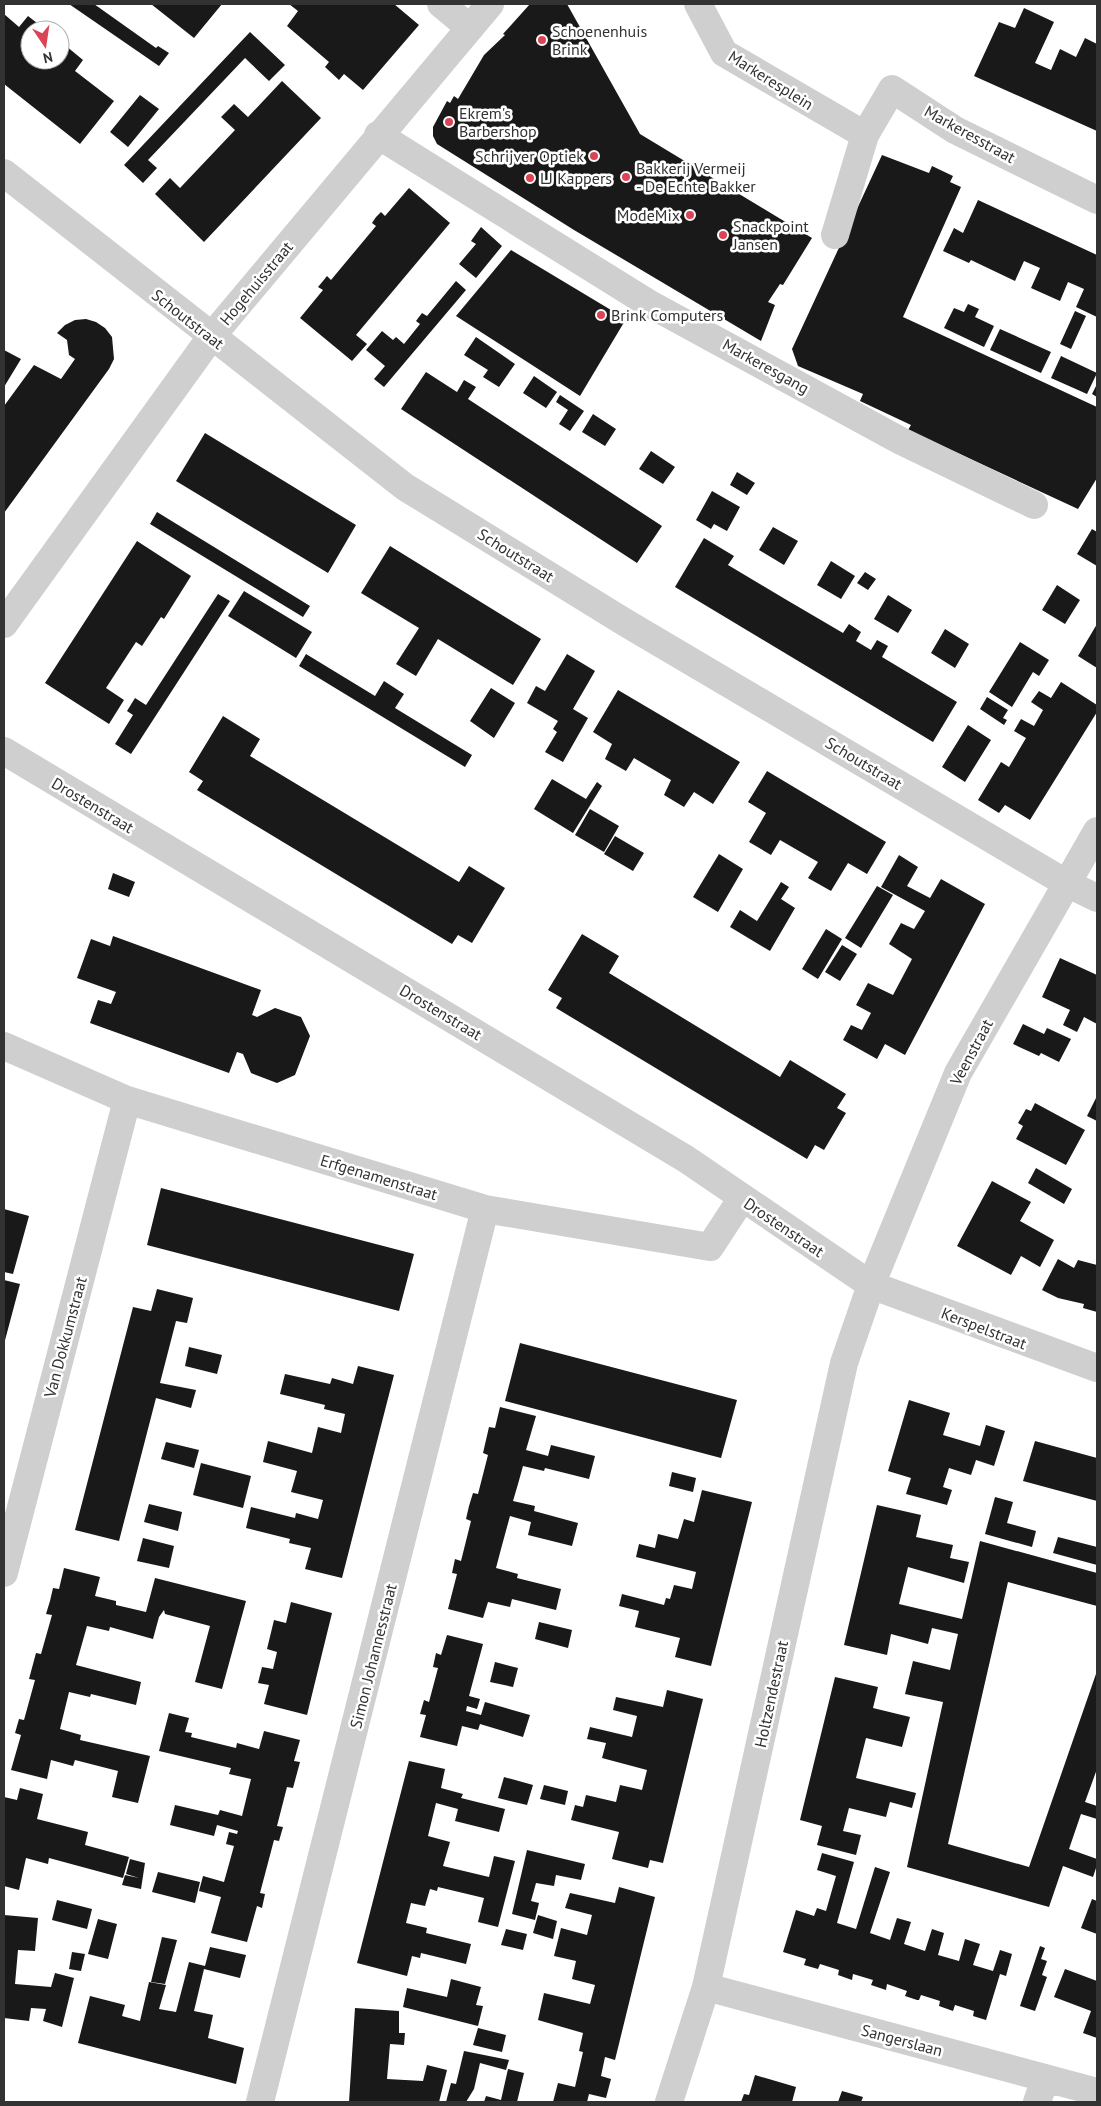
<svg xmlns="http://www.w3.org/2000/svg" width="1101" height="2106" font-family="'PT Sans',sans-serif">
  <rect width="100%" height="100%" fill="#fff"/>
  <path fill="#191919" d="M69 4H94L156 48 158 46 169 53 159 66Z
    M151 4H222L194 38Z
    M289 4H394L419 25 363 90 344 74 339 80 325 67 329 62 287 26 298 11Z
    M530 4H567L640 134 812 238 783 285 780 284 768 302 775 305 761 341 574 230 437 144 433 136V127L447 101 450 103 454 96 458 99 484 55 505 35 503 34Z
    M1024 8 1054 22 1035 63 1051 70 1060 49 1076 57 1085 38 1097 44V131L974 76 999 22 1015 28Z
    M4 14 19 27 28 16 46 30H30V60H60V41L83 60 75 71 114 101 80 144 4 84Z
    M250 32 285 65 269 81 245 58 148 160 157 168 143 183 124 165Z
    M282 81 321 118 204 242 155 194 170 178 180 188 235 130 221 117 234 104 248 117Z
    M140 95 159 109 128 147 110 132Z
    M882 155 929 173 932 166 953 176 950 182 961 187 903 317 1097 407V478L1078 509 908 430 911 425 860 401 863 394 798 366 792 349Z
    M409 188 450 223 356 335 367 344 352 361 300 318 323 290 318 287 323 281 327 276 331 280 376 226 372 223 376 217 381 212 385 216Z
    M978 200 1097 255V317L1076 307 1084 289 1068 282 1060 301 1031 288 1040 268 1024 261 1015 281 971 260 969 263 943 251 954 228 963 233Z
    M481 227 502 246 476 278 459 264 476 244 471 241Z
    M511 250 626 319 580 396 456 316Z
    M456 281 466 290 384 387 374 379 385 366 366 350 382 331 393 340 396 337 404 344 420 324 416 321 422 313 427 316Z
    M968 304 979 309 975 317 994 326 984 347 944 328 954 308 964 312Z
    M1075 311 1086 316 1071 349 1060 344Z
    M86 319 96 322 105 328 112 337 114 359 109 369 4 513V406L34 365 61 379 75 359 69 355 67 340 57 333 65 325 75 320Z
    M1000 329 1051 352 1041 373 990 350Z
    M476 337 515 364 499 387 483 377 488 370 464 355Z
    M4 350 21 359 4 387Z
    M1061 356 1097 373 1087 394 1051 378Z
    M426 372 457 392 464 380 476 387 468 399 662 526 637 563 401 409Z
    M534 376 557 392 546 408 523 393Z
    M1097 384V397L1092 394Z
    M560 395 584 411 570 431 559 424 568 410 556 402Z
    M593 414 616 429 605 446 582 432Z
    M205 433 356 525 328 573 176 481Z
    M651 451 675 467 663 484 639 469Z
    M737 472 755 483 747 495 730 485Z
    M712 491 740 507 727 531 714 524 711 529 696 520Z
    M157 512 310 606 303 617 150 524Z
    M773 527 798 541 784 565 759 550Z
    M1092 529 1097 532V566L1077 554Z
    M704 538 734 556 728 565 785 599 843 633 849 624 861 632 856 641 871 650 877 640 888 646 882 657 957 702 933 742 675 587Z
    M137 541 191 576 164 619 161 617 142 646 136 642 106 688 124 700 109 724 45 683Z
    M390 546 541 639 513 685 438 639 416 676 396 664 419 628 361 593Z
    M831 561 855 576 841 599 817 585Z
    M865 572 876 579 868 590 857 583Z
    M1057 585 1080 600 1065 624 1042 610Z
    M244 591 312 632 296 658 228 616Z
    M218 594 230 601 131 754 115 744 133 715 127 711 135 698 146 705Z
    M888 595 912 610 898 633 874 619Z
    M1097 624V668L1078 656Z
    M945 629 969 644 955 668 931 653Z
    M1020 642 1049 660 1039 676 1033 672 1012 707 989 692Z
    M306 654 375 696 384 681 404 694 395 708 472 755 465 767 299 666Z
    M567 654 595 671 573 709 588 718 563 762 545 752 557 732 553 729 558 721 527 703 536 686 545 691Z
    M1061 682 1097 705V712L1030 820 1005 805 999 813 978 800 1001 762 1009 767 1026 738 1014 731 1021 719 1034 726 1043 710 1031 702 1039 691 1051 698Z
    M491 688 515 703 494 738 470 721Z
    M618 690 740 762 713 804 694 792 684 807 664 795 671 780 634 758 626 771 605 759 612 744 593 732Z
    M987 697 1008 710 1003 718 1007 720 1004 725 980 709Z
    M223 716 260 739 250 756 459 882 469 866 505 888 472 943 458 935 452 944 197 790 203 781 189 772Z
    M968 725 991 740 965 782 942 767Z
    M767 771 886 842 867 874 848 863 831 891 808 878 818 862 780 840 771 855 749 842 766 813 748 802Z
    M552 779 586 799 597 782 602 786 573 833 534 809Z
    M590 809 619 826 604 852 575 835Z
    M615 836 644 853 633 871 604 854Z
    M719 854 743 869 718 912 693 897Z
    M899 855 918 867 907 886 930 898 941 879 985 904 905 1055 885 1044 877 1059 843 1040 851 1025 862 1030 871 1013 856 1005 868 983 893 995 912 959 889 944 901 923 914 929 925 911 881 887Z
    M113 873 135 882 129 897 108 889Z
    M781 882 789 887 781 899 795 908 770 951 730 927 740 910 757 921Z
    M877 886 893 895 861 948 845 938Z
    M826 929 842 939 818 979 802 969Z
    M582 934 619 956 609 973 780 1077 790 1060 846 1094 837 1108 846 1113 824 1150 815 1145 807 1159 556 1008 562 998 548 990Z
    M113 936 261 990 252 1015 257 1017 275 1008 301 1017 310 1036 295 1075 277 1083 251 1073 243 1054 237 1052 229 1073 90 1023 98 1000 111 1004 116 992 77 978 91 939 110 946Z
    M842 945 857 954 840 981 825 972Z
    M1060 958 1097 975V1024L1084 1017 1077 1032 1063 1025 1070 1010 1042 997Z
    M1023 1024 1044 1034 1047 1028 1071 1039 1059 1062 1041 1053 1039 1056 1013 1044Z
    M1097 1096V1121L1087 1116Z
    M1035 1103 1085 1130 1066 1165 1016 1139 1023 1126 1018 1123 1026 1109 1031 1111Z
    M1036 1168 1072 1189 1064 1204 1028 1183Z
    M992 1181 1031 1202 1020 1221 1054 1240 1040 1267 1021 1256 1011 1275 957 1246Z
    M161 1188 414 1254 399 1311 147 1245Z
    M4 1209 29 1216 13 1274 4 1272Z
    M1058 1259 1074 1268 1078 1260 1097 1265V1312L1083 1308 1084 1304 1058 1298 1042 1290Z
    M4 1280 20 1284 4 1344Z
    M157 1289 193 1298 187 1323 176 1321 160 1383 196 1390 191 1408 156 1398 119 1541 75 1530 133 1307 151 1311Z
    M520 1343 737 1400 721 1458 505 1401Z
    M189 1347 222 1355 217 1374 185 1366Z
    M358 1366 394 1375 342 1578 305 1569 311 1548 289 1543 290 1539 246 1528 251 1507 295 1518 296 1513 318 1519 323 1500 291 1492 297 1471 263 1462 268 1441 312 1453 318 1427 341 1433 345 1414 324 1409 325 1405 280 1394 285 1374 330 1384 332 1378 353 1384Z
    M909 1400 950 1413 943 1435 980 1446 986 1425 1005 1431 994 1466 976 1460 971 1475 949 1468 943 1487 952 1490 947 1505 906 1494 911 1478 888 1471Z
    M500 1407 536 1416 526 1450 548 1456 551 1445 595 1456 589 1479 545 1468 544 1471 523 1466 518 1484 513 1501 535 1506 534 1511 578 1523 572 1546 528 1535 531 1522 510 1516 501 1549 496 1568 518 1574 517 1578 561 1589 556 1610 512 1599 510 1607 488 1602 483 1618 448 1609 457 1574 452 1573 455 1559 461 1561 471 1521 466 1519 469 1506 473 1493 478 1494 488 1455 483 1453 489 1427 495 1428Z
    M1035 1441 1097 1458V1501L1023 1481Z
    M166 1442 199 1450 194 1468 161 1459Z
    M201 1463 251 1476 243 1508 193 1495Z
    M672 1472 696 1478 693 1492 669 1486Z
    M702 1490 752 1502 711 1666 675 1657 680 1638 635 1627 639 1611 619 1606 622 1594 664 1605 666 1598 670 1599 674 1585 692 1589 696 1572 636 1557 639 1544 655 1548 658 1534 678 1539 684 1519 694 1522Z
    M995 1497 1013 1502 1007 1523 1036 1531 1032 1547 985 1534Z
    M149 1504 182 1512 178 1531 144 1522Z
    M877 1505 921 1515 916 1537 953 1545 950 1558 969 1562 964 1583 908 1567 899 1604 962 1619 980 1541 1097 1573V1606L1008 1582 948 1844 1029 1867 1097 1671V1769L1085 1802 1097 1806V1819L1081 1814 1069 1849 1097 1859V1865L1093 1877 1063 1866 1049 1907 907 1867 943 1702 905 1694 913 1661 950 1670 958 1634 932 1628 928 1644 891 1634 887 1655 844 1645Z
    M1058 1537 1097 1547V1565L1053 1553Z
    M143 1538 174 1546 169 1568 137 1561Z
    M64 1568 100 1577 95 1596 116 1601V1605L146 1612 155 1578 246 1601 222 1689 195 1682 210 1626 165 1614 164 1610 159 1617 153 1639 110 1627 109 1631 87 1626 76 1665 141 1682 136 1705 91 1694 90 1697 69 1692 60 1729 81 1735 80 1740 150 1756 138 1803 112 1797 118 1771 75 1760 73 1766 51 1760 47 1779 11 1770 21 1735 15 1733 19 1719 24 1720 35 1680 29 1679 36 1653 41 1654 52 1615 46 1614 50 1601 53 1588 59 1589Z
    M291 1602 332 1613 307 1715 264 1704 269 1685 258 1683 262 1667 273 1669 277 1652 267 1649 274 1620 286 1623Z
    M539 1622 572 1630 568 1648 535 1639Z
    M447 1635 483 1644 469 1696 480 1699 477 1709 467 1706 466 1711 481 1715 485 1702 530 1715 523 1737 480 1724 478 1730 462 1726 457 1746 420 1737 426 1715 420 1714 424 1700 429 1702 438 1668 433 1667 436 1653 441 1655Z
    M495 1662 518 1668 513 1687 490 1682Z
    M835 1677 878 1687 873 1708 910 1717 902 1747 866 1738 856 1778 916 1793 912 1808 890 1802 886 1817 849 1808 843 1831 861 1835 856 1855 817 1845 822 1826 800 1820Z
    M667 1690 703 1699 663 1863 650 1860 648 1868 612 1859 619 1832 571 1820 575 1805 583 1807 586 1795 616 1802 620 1785 642 1790 647 1770 602 1758 606 1743 587 1739 590 1727 632 1737 637 1716 613 1710 616 1697 663 1707Z
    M169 1713 189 1718 185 1732 192 1733 191 1737 236 1748 237 1743 259 1749 264 1731 300 1740 294 1761 300 1762 293 1788 287 1787 277 1826 283 1827 279 1841 274 1840 260 1893 265 1894 262 1908 257 1906 247 1942 211 1933 221 1897 199 1891 203 1876 224 1882 234 1846 226 1844 229 1832 237 1834 238 1831 217 1825 214 1836 170 1825 175 1805 218 1815 220 1810 242 1816 251 1779 229 1774 231 1768 159 1751Z
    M409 1761 445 1769 441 1788 463 1794 461 1798 505 1809 499 1832 455 1821 458 1809 436 1803 428 1836 450 1842 443 1866 489 1877 494 1856 515 1861 498 1927 478 1922 484 1898 438 1887 437 1891 430 1889 425 1906 411 1903 406 1923 427 1928 426 1933 471 1944 466 1964 421 1953 420 1958 412 1956 407 1976 357 1963Z
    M504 1777 533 1785 527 1805 498 1798Z
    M544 1785 568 1791 565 1805 540 1799Z
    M20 1788 43 1794 37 1819 88 1832 85 1845 129 1857 123 1878 49 1858 48 1864 26 1858 19 1890 4 1886V1797L17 1800Z
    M527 1850 585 1864 581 1880 556 1875 554 1886 536 1883 531 1901 539 1903 535 1920 512 1914Z
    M822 1853 854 1862 837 1923 856 1929 875 1867 890 1872 870 1933 890 1940 897 1918 911 1922 904 1944 925 1951 932 1929 944 1933 938 1955 959 1961 965 1939 980 1944 973 1965 993 1971 1000 1950 1012 1954 1006 1976 1000 1974 986 2020 973 2016 974 2011 955 2005 953 2011 939 2006 940 2001 921 1995 919 2000H917L905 1996 907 1991 887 1984 886 1990 871 1985 873 1980 853 1974 852 1980 838 1975 839 1970 820 1964 818 1969 804 1965 806 1959 783 1952 796 1910 814 1916 817 1908 826 1911 836 1876 817 1870Z
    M130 1859 145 1863 141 1889 122 1885 125 1875 139 1878 126 1874Z
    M158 1872 200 1882 195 1903 152 1892Z
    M619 1887 655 1897 615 2060 605 2057 601 2076 611 2079 606 2098 589 2094 587 2102H553L558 2083 575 2087 583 2052 579 2051 583 2033 538 2020 544 1993 590 2004 595 1985 572 1979 576 1961 554 1956 561 1928 587 1935 592 1915 565 1908 570 1893 615 1903Z
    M1092 1899 1097 1901V1934L1081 1928Z
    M57 1900 92 1909 87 1929 52 1920Z
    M4 1915 38 1918 35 1951 18 1950 15 1984 51 1987 55 1973 74 1978 62 2027 43 2021 46 2009 31 2008 29 2021 4 2018Z
    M538 1915 557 1921 553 1939 533 1933Z
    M98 1919 117 1924 108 1959 88 1954Z
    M506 1929 527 1934 523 1950 501 1945Z
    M162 1937 177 1940 165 1984 151 1982Z
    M1040 1946 1045 1948 1041 1959 1047 1961 1042 1975 1047 1977 1035 2011 1020 2006Z
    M210 1947 246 1955 240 1978 204 1969 194 2011 213 2015 208 2038 244 2048 236 2084 78 2043 90 1996 125 2005 122 2016 140 2021 149 1982 166 1985 159 2009 176 2012 189 1962 205 1966Z
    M72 1952 85 1954 81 1971 69 1969Z
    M1065 1969 1097 1981V2038L1083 2033 1091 2011 1054 1997Z
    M451 1979 481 1987 476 2005 483 2006 478 2026 403 2007 407 1988 447 1997Z
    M355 2008 399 2011V2033H405L404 2045 390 2044 387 2079 423 2081 427 2065 447 2070 439 2102H349Z
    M478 2028 506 2035 502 2052 473 2045Z
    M464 2051 509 2060 506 2070 480 2063 474 2089 466 2102H446L451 2083 456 2084Z
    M508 2069 524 2073 517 2102H484L486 2096 501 2100Z
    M755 2075 796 2087 792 2102H741L744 2094 749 2095Z
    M842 2091 863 2097 861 2102H838Z"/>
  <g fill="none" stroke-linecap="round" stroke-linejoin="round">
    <path stroke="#cfcfcf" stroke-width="28" d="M441 4 470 28
      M698 4 724 53 865 135
      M378 135 648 303 901 441 1034 505
      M4 173 405 487 626 623 1066 883 1097 898
      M835 235 865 135 892 89 955 130 1097 200
      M4 624 211 337 490 4
      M4 751 686 1159 871 1285 1097 1368
      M4 1046 127 1100 485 1209 710 1247 742 1198
      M4 1573 127 1100
      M706 1987 1097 2092
      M260 2102 485 1209
      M669 2102 706 1987 844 1363 871 1285 958 1073 1097 831
      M1037 2102 1045 2079"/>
  </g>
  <g fill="#da4455" stroke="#fff" stroke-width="2">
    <circle cx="542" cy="40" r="5"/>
    <circle cx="449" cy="122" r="5"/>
    <circle cx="594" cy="156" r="5"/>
    <circle cx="626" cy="177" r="5"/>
    <circle cx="530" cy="178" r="5"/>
    <circle cx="690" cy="215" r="5"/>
    <circle cx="723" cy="235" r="5"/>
    <circle cx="601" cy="315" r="5"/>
  </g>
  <g text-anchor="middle" stroke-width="5" stroke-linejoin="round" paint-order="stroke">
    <g font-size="16" fill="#323232" stroke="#fff" text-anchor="start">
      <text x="552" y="37">Schoenenhuis<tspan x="552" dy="18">Brink</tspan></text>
      <text x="459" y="119">Ekrem's<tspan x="459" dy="18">Barbershop</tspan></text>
      <text x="584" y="162" text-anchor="end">Schrijver Optiek</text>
      <text x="636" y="174">Bakkerij Vermeij<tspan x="636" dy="18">- De Echte Bakker</tspan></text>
      <text x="540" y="184">LJ Kappers</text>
      <text x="680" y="221" text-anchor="end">ModeMix</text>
      <text x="733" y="232">Snackpoint<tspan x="733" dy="18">Jansen</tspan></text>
      <text x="611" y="321">Brink Computers</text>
    </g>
    <g font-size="16" fill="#323232" stroke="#fff">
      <text transform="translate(771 80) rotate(32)" y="6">Markeresplein</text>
      <text transform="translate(970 134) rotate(29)" y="6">Markeresstraat</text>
      <text transform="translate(256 283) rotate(-50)" y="6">Hogehuisstraat</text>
      <text transform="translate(188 319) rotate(38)" y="6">Schoutstraat</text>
      <text transform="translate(766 366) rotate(29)" y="6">Markeresgang</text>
      <text transform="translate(516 555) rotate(32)" y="6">Schoutstraat</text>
      <text transform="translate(864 763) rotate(31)" y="6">Schoutstraat</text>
      <text transform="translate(93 805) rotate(31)" y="6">Drostenstraat</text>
      <text transform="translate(441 1012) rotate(31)" y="6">Drostenstraat</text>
      <text transform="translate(971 1052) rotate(-62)" y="6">Veenstraat</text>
      <text transform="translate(379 1177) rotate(17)" y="6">Erfgenamenstraat</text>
      <text transform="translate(784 1227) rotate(34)" y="6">Drostenstraat</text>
      <text transform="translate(984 1328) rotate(21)" y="6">Kerspelstraat</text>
      <text transform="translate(65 1337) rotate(-75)" y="6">Van Dokkumstraat</text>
      <text transform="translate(373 1656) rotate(-76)" y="6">Simon Johannesstraat</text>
      <text transform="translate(771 1694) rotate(-78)" y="6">Holtzendestraat</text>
      <text transform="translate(902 2040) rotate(15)" y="6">Sangerslaan</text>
    </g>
  </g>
  <rect width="1101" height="2106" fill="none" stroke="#323232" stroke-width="10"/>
  <g transform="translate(45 45) rotate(167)"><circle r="24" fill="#ffffff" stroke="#adadad"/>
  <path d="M0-4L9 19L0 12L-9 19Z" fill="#da4455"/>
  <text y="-8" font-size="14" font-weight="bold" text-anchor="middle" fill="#323232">N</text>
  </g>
</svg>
